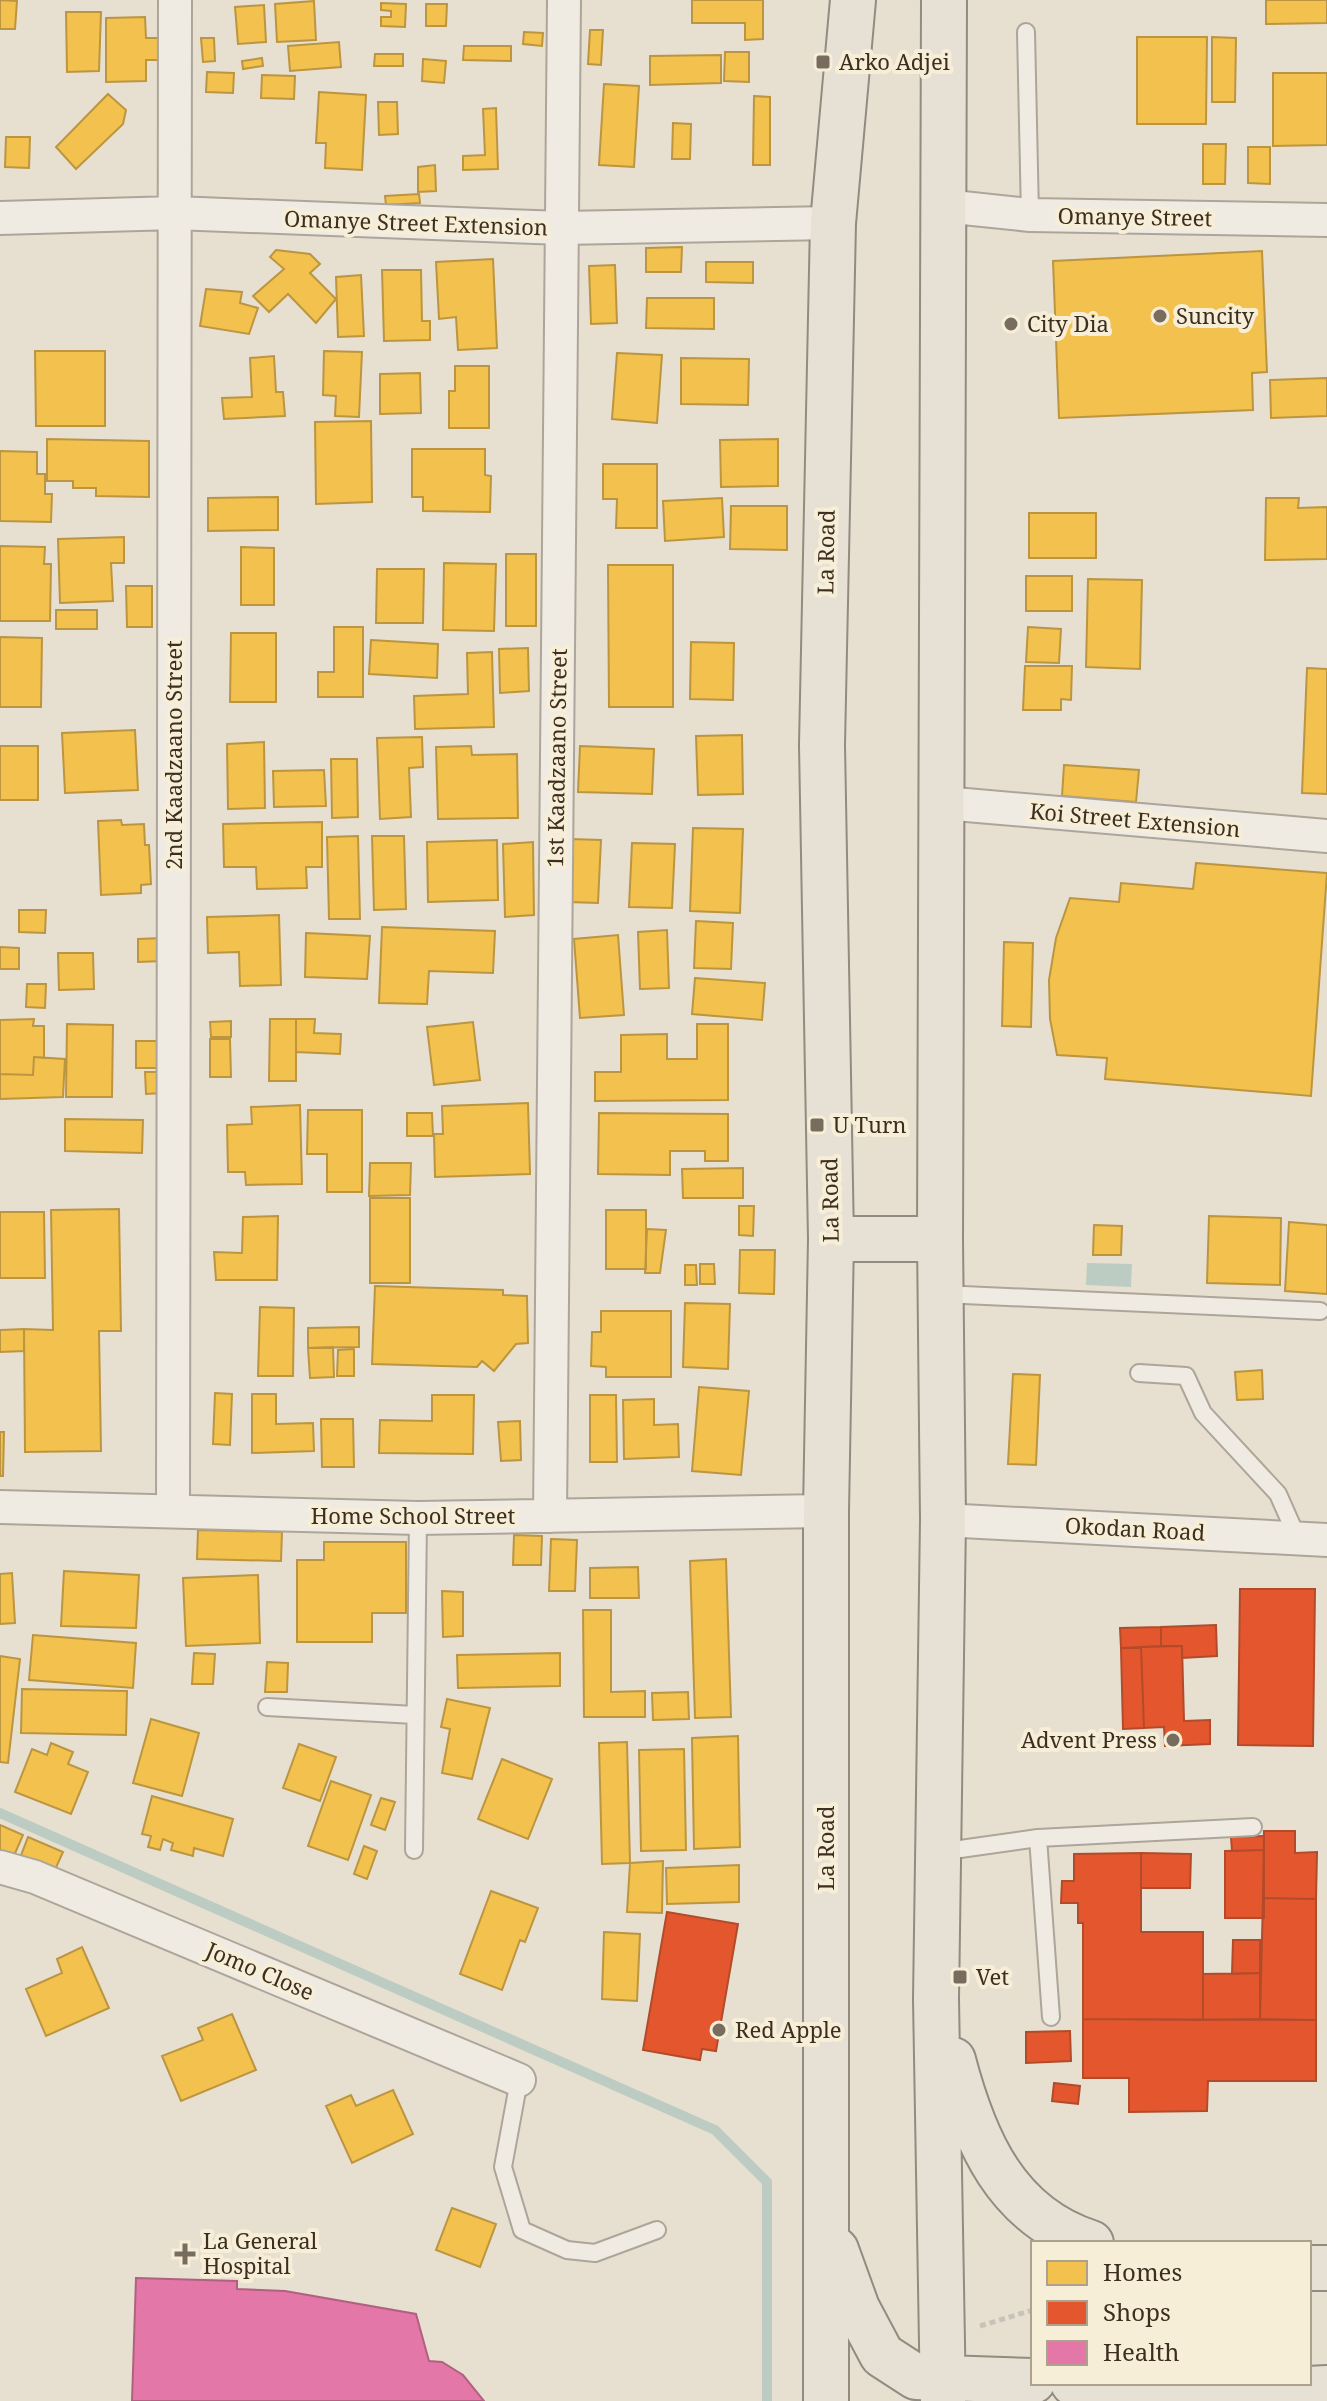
<svg xmlns="http://www.w3.org/2000/svg" width="1327" height="2401" font-family="'Noto Serif',serif">
  <rect width="100%" height="100%" fill="#e7e0d1"/>
  <path fill="#bcccc2" d="M1087 1263 1132 1264 1131 1287 1086 1285Z"/>
  <path fill="#f2c14e" stroke="#bc9540" stroke-width="2" d="M0 0 17 1 15 29H0Z
    M692 0H763V39L745 40V23H692Z
    M1266 0H1327V23L1266 24Z
    M314 1 316 40 277 42 275 4Z
    M381 3 406 4 405 27 381 26V17H391V11L381 10Z
    M426 4H447L446 26H426Z
    M264 5 266 42 238 44 235 7Z
    M66 12H101L99 71 67 72Z
    M145 17 146 38H161L162 60H146V81L106 82V18Z
    M590 30H603L601 65 588 64Z
    M524 32 543 33 542 46 523 44Z
    M1137 37H1207L1206 124H1137Z
    M1212 37 1236 38 1235 102H1212Z
    M201 38H214L215 61 203 62Z
    M339 42 341 67 290 71 288 46Z
    M464 46H511V61L463 60Z
    M725 52H749V82L724 81Z
    M375 54H403V66H374Z
    M721 55V83L650 85V56Z
    M262 58 263 66 243 69 242 61Z
    M423 59 446 61 444 83 422 81Z
    M207 72 234 73 233 93 206 92Z
    M1273 73H1327V145L1273 146Z
    M262 75 295 76 294 99 261 98Z
    M604 84 639 86 634 167 599 165Z
    M319 92 366 95 362 170 325 168 326 143H316Z
    M108 94 126 110 123 124 76 169 56 147Z
    M754 96 770 97V165H753Z
    M378 102H397L398 134 379 135Z
    M496 108 498 169 463 170V156L485 155 483 109Z
    M673 123 691 124 690 159H672Z
    M6 137H30L29 168 5 167Z
    M1203 144H1226L1225 184H1203Z
    M1248 147H1270V184L1248 183Z
    M435 165 436 191 418 192V167Z
    M419 194 420 203 386 205 385 196Z
    M682 247 681 272H646V248Z
    M276 250 310 254 320 264 310 273 336 299 316 323 288 294 269 312 253 296 284 269 270 257Z
    M1262 251 1267 372 1252 373 1253 410 1059 418 1053 261Z
    M493 259 497 348 458 350 456 317 439 319 436 262Z
    M706 262H753V283L706 282Z
    M615 265 617 323 591 324 589 266Z
    M382 270H421L422 321H430V340L384 341Z
    M361 275 364 336 338 337 336 277Z
    M206 289 242 292 240 303 258 308 249 334 200 326Z
    M647 298H714V329L646 328Z
    M35 351H105V426H36Z
    M324 351 362 352 359 417 335 416 336 396 323 395Z
    M617 353 662 355 657 423 612 419Z
    M274 356 276 392H283L285 416 224 419 222 398 252 397 250 358Z
    M681 358 749 359 748 405 681 404Z
    M455 366H489V428H449V391H455Z
    M420 373 421 413 380 414V374Z
    M1327 378V416L1271 418 1270 380Z
    M371 421 372 502 316 504 315 422Z
    M47 439 149 441V497L96 496V488H73V481H47Z
    M778 439V486L721 487 720 440Z
    M412 449H485V475L491 476 490 512 423 511V497H412Z
    M0 451 37 452V474H45V494H52L51 522 0 521Z
    M603 464H657V528H616L617 499H603Z
    M278 497V530L208 531V498Z
    M722 498 724 537 665 541 663 501Z
    M1266 498H1299L1298 508 1327 507V559L1265 560Z
    M731 506H787V550L730 549Z
    M1029 513H1096V558H1029Z
    M124 537V563H111L113 601 60 603 58 539Z
    M0 546 45 547 44 564H51L50 621H0Z
    M241 547 274 548V605H241Z
    M506 554H536V626H506Z
    M444 563 496 564 494 631 443 630Z
    M608 565H673V707H609Z
    M377 569H424L423 623H376Z
    M1026 576H1072V611H1026Z
    M1088 579 1142 580 1140 669 1086 667Z
    M126 586H152V627H127Z
    M56 610H97V629H56Z
    M334 627H363V697H318V672H334Z
    M1028 627 1061 629 1059 663 1026 662Z
    M231 633H276V702H230Z
    M0 637 42 638 41 707H0Z
    M371 640 438 644 437 678 369 674Z
    M691 642 734 643 733 700 690 699Z
    M528 648 529 691 500 693 499 649Z
    M492 652 494 727 415 729 414 696 468 694 467 653Z
    M1025 666H1072L1071 700 1061 699V710H1023Z
    M1307 668 1327 669V794L1302 793Z
    M135 730 138 790 65 793 62 733Z
    M742 735 743 794 698 795 696 736Z
    M422 737 423 767 409 768 411 817 380 819 377 738Z
    M264 742 265 808 228 809 227 744Z
    M0 746H38V800H0Z
    M471 746 472 755 517 754 518 818 438 819 436 747Z
    M580 746 654 749 652 794 578 792Z
    M331 759H357L358 817 332 818Z
    M1064 765 1139 770 1136 802 1062 796Z
    M324 770 326 806 274 807 273 771Z
    M121 820 122 825 144 824 145 845H149L151 884 141 885V893L101 895 98 821Z
    M322 822V867H306L307 888 257 889 256 867H224L223 824Z
    M693 828 743 829 740 913 690 911Z
    M358 836 360 919H329L327 837Z
    M372 836H404L406 909 374 910Z
    M571 839 601 840 598 903 568 902Z
    M497 840 498 900 428 902 427 842Z
    M533 842 534 915 505 917 503 844Z
    M632 843 675 844 672 908 629 907Z
    M1196 863 1327 873 1311 1096 1105 1079 1107 1058 1057 1055 1050 1019 1049 980 1056 938 1070 898 1119 902 1121 883 1193 889Z
    M19 910H46L45 933 19 932Z
    M279 915 281 985 240 986 239 952 208 953 207 917Z
    M696 921 733 923 731 969 694 968Z
    M382 927 495 931 493 973 429 971 427 1004 379 1003Z
    M667 930 669 988 640 989 638 932Z
    M306 933 370 936 367 979 305 977Z
    M618 935 624 1015 580 1018 574 939Z
    M162 938 163 961 138 962V939Z
    M1004 942 1033 943 1031 1027 1002 1026Z
    M0 947 19 948V969H0Z
    M58 953H93L94 989 59 990Z
    M695 978 765 983 762 1020 692 1014Z
    M27 984H46L45 1008 26 1007Z
    M34 1019 33 1026H44V1058L34 1057 33 1075 0 1074V1020Z
    M270 1019H296V1081H269Z
    M296 1019H315L314 1033 341 1034 340 1054 296 1052Z
    M231 1021V1037H211L210 1022Z
    M473 1022 480 1080 434 1085 427 1027Z
    M67 1024 113 1025 112 1097H66Z
    M697 1024H728V1100L595 1101V1072H621V1035L667 1034V1059H697Z
    M210 1039H230L231 1077H210Z
    M136 1041H158L157 1068H136Z
    M34 1057 65 1059 63 1097 0 1099V1074L33 1075Z
    M145 1072H161L162 1093 146 1094Z
    M528 1103 530 1174 435 1177 434 1134H443L442 1106Z
    M300 1105 302 1184 246 1185 245 1172H228L227 1125 252 1124 251 1107Z
    M308 1110H362V1192H327V1154H307Z
    M407 1113H432L433 1136H407Z
    M599 1113 728 1114V1161H705V1151H670V1175L598 1174Z
    M65 1119 143 1120 142 1153 65 1151Z
    M370 1163H411L410 1195 369 1196Z
    M743 1168V1198H683L682 1169Z
    M370 1198H410V1283H370Z
    M739 1206H754L753 1236 739 1235Z
    M119 1209 121 1331H99L101 1451 25 1452 24 1329 53 1330 51 1210Z
    M606 1210H646V1269H606Z
    M0 1212H44L45 1278H0Z
    M278 1216 277 1280H216L214 1252 242 1253 243 1217Z
    M1209 1216 1281 1218 1280 1285 1207 1283Z
    M1289 1222 1327 1225V1294L1285 1291Z
    M1094 1225 1122 1226 1121 1255H1093Z
    M647 1229 666 1230 660 1273H645Z
    M740 1250H775L774 1294 739 1293Z
    M700 1264H714L715 1284H700Z
    M685 1265H696L697 1285H685Z
    M375 1286 503 1290V1295L527 1296 528 1343 516 1344 494 1371 482 1361 477 1367 372 1364Z
    M685 1303 730 1304 728 1369 683 1367Z
    M260 1307 294 1308 293 1376H258Z
    M601 1311H671V1377H606V1367L591 1366 592 1332H601Z
    M359 1327V1347L308 1348V1328Z
    M24 1329V1351L0 1352V1330Z
    M333 1347 334 1377 310 1378 308 1348Z
    M354 1349V1376H337L338 1350Z
    M1262 1370 1263 1399 1237 1400 1235 1372Z
    M1013 1374 1040 1375 1036 1465 1008 1464Z
    M699 1387 749 1391 741 1475 692 1471Z
    M215 1393 232 1394 230 1445 213 1444Z
    M252 1394H276V1424L313 1423 314 1451 252 1453Z
    M432 1395H474L473 1454 379 1453 380 1420 432 1421Z
    M590 1395H616L617 1462H590Z
    M654 1399V1425L678 1424 679 1457 624 1459 623 1400Z
    M321 1419H353L354 1467H322Z
    M520 1421 521 1460 501 1461 498 1422Z
    M0 1432H4L3 1476H0Z
    M198 1530 282 1532 281 1561 197 1559Z
    M514 1535 542 1536 541 1565H513Z
    M551 1539 577 1540 575 1591H549Z
    M324 1542H406V1613H372V1642H297V1560H324Z
    M726 1559 731 1717 695 1718 690 1561Z
    M638 1567 639 1598H590V1568Z
    M64 1571 139 1575 136 1628 61 1626Z
    M12 1573 15 1623 0 1624V1574Z
    M258 1575 260 1643 186 1646 183 1578Z
    M442 1591 463 1592V1636L443 1637Z
    M583 1610H611V1692L645 1691V1717H584Z
    M33 1635 136 1643 133 1688 29 1680Z
    M194 1653 215 1654 213 1684H192Z
    M560 1653V1686L458 1688 457 1655Z
    M0 1656 20 1659 8 1763 0 1762Z
    M267 1662 288 1663 287 1692H265Z
    M22 1689 127 1691 126 1735 21 1733Z
    M688 1692 689 1719 653 1720 652 1693Z
    M447 1699 490 1708 472 1779 442 1773 450 1729 441 1727Z
    M151 1719 199 1733 182 1796 133 1783Z
    M738 1736 740 1847 694 1849 692 1738Z
    M627 1742 630 1863 602 1864 599 1743Z
    M51 1743 73 1752 68 1764 88 1772 71 1814 15 1792 32 1749 47 1755Z
    M299 1744 336 1757 320 1801 283 1788Z
    M684 1749 686 1850 641 1851 639 1750Z
    M502 1759 552 1779 528 1839 478 1819Z
    M331 1781 371 1795 348 1860 308 1846Z
    M152 1796 233 1819 223 1856 194 1848 193 1856 171 1850 173 1843 163 1839 160 1850 148 1847 151 1836 142 1834Z
    M381 1798 395 1802 385 1830 371 1825Z
    M0 1825 23 1835 13 1858 0 1853Z
    M28 1837 63 1852 54 1872 20 1858Z
    M364 1846 377 1851 367 1879 354 1874Z
    M663 1861 662 1913 627 1912 630 1863Z
    M739 1865V1902L667 1904 666 1868Z
    M491 1891 538 1908 525 1942 520 1940 502 1990 460 1974Z
    M604 1932 640 1934 637 2001 602 1999Z
    M82 1947 109 2008 46 2036 26 1989 62 1973 57 1959Z
    M232 2014 256 2070 181 2101 162 2056 203 2040 198 2028Z
    M393 2090 413 2134 352 2163 326 2106 351 2095 356 2106Z
    M452 2208 496 2224 480 2267 436 2250Z"/>
  <path fill="#e4572e" stroke="#b24b2a" stroke-width="2" d="M1240 1589H1315L1313 1746 1238 1745Z
    M1216 1625 1217 1656 1182 1658V1646H1161V1627Z
    M1161 1627V1646L1121 1648 1120 1628Z
    M1182 1646 1184 1721 1210 1720V1744L1165 1746 1164 1727 1144 1728 1141 1647Z
    M1141 1647 1144 1728 1123 1729 1121 1648Z
    M1264 1831H1295V1853L1317 1852 1316 1899 1263 1898Z
    M1264 1836V1850L1232 1851 1231 1837Z
    M1264 1850V1918H1225V1851Z
    M1141 1853V1932H1203V2020L1083 2019V1923H1078V1903H1061L1062 1881H1074V1854Z
    M1141 1853 1191 1854 1190 1888H1141Z
    M1263 1898 1316 1899V2020L1260 2019Z
    M667 1912 738 1924 716 2051 702 2049 700 2060 643 2050Z
    M1233 1940H1260V1973L1232 1974Z
    M1260 1973V2019L1203 2020V1974Z
    M1083 2019 1316 2020V2081H1208L1207 2111 1129 2112V2078H1083Z
    M1070 2031 1071 2061 1026 2063V2032Z
    M1054 2083 1080 2086 1078 2104 1052 2101Z"/>
  <path fill="#e377a8" stroke="#b1617f" stroke-width="2" d="M136 2278 237 2281V2289L285 2291 416 2314 429 2361 442 2362 463 2375 484 2401H132Z"/>
  <g fill="none" stroke-linecap="round" stroke-linejoin="round">
    <path stroke="#bcccc2" stroke-width="10" d="M0 1813 715 2130 767 2182V2401"/>
    <defs>
      <path id="lane" d="M1026 32 1030 215
        M942 1294 1320 1311
        M1139 1373 1186 1376 1203 1413 1278 1494 1297 1537
        M267 1707 415 1715
        M1038 1838 1051 2017
        M414 1850 418 1518
        M939 1852 1038 1838 1253 1827
        M519 2080 503 2167 522 2230 567 2250 595 2253 657 2230"/>
      <path id="street" d="M944 206 1030 215 1327 220
        M0 218 175 213 562 228 833 223
        M943 803 1327 836
        M0 1507 418 1518 826 1511
        M173 1511 175 0
        M550 1516 564 0
        M943 1520 1327 1540
        M0 1867 35 1877 519 2080"/>
      <path id="primary" d="M831 1239H940
        M953 2060C974 2140 1006 2216 1091 2243
        M836 2250 857 2308 882 2355 916 2377 1033 2381
        M1309 2268H1327
        M1073 2383 1250 2392
        M826 2401V1511L831 1239 822 745 833 223 853 0
        M943 2401 936 1999 943 1520 940 1239 944 0
        M1228 2401 1250 2392 1327 2388"/>
    </defs>
    <use href="#lane" stroke="#ada599" stroke-width="20"/>
    <use href="#street" stroke="#ada599" stroke-width="36"/>
    <use href="#primary" stroke="#928b80" stroke-width="48"/>
    <path stroke="#c8c2b9" stroke-width="5" stroke-dasharray="6 4" stroke-linecap="butt" d="M980 2326 1033 2310"/>
    <use href="#lane" stroke="#efebe3" stroke-width="16"/>
    <use href="#street" stroke="#efebe3" stroke-width="32"/>
    <use href="#primary" stroke="#e6e1d4" stroke-width="44"/>
  </g>
  <g fill="#786c5e" stroke="#f7eed8" stroke-width="3">
    <rect x="815" y="54" width="16" height="16" rx="4"/>
    <circle cx="1160" cy="316" r="8"/>
    <circle cx="1011" cy="324" r="8"/>
    <rect x="809" y="1117" width="16" height="16" rx="4"/>
    <circle cx="1173" cy="1740" r="8"/>
    <rect x="952" y="1969" width="16" height="16" rx="4"/>
    <circle cx="719" cy="2030" r="8"/>
    <path d="M181 2242h8v8h8v8h-8v8h-8v-8h-8v-8h8z"/>
  </g>
  <g text-anchor="middle" stroke-width="8" stroke-linejoin="round" paint-order="stroke">
    <g font-size="22" fill="#3d2e20" stroke="#f7eed8" text-anchor="start">
      <text x="839" y="70">Arko Adjei</text>
      <text x="1176" y="324">Suncity</text>
      <text x="1027" y="332">City Dia</text>
      <text x="833" y="1133">U Turn</text>
      <text x="1157" y="1748" text-anchor="end">Advent Press</text>
      <text x="976" y="1985">Vet</text>
      <text x="735" y="2038">Red Apple</text>
      <text x="203" y="2249">La General<tspan x="203" dy="25">Hospital</tspan></text>
    </g>
    <g font-size="22" fill="#3d2e20" stroke="#f7eed8">
      <text transform="translate(1135 217) rotate(1)" y="8">Omanye Street</text>
      <text transform="translate(416 223) rotate(2)" y="8">Omanye Street Extension</text>
      <text transform="translate(826 552) rotate(-89)" y="8">La Road</text>
      <text transform="translate(174 755) rotate(-90)" y="8">2nd Kaadzaano Street</text>
      <text transform="translate(557 758) rotate(-89)" y="8">1st Kaadzaano Street</text>
      <text transform="translate(1135 820) rotate(5)" y="8">Koi Street Extension</text>
      <text transform="translate(830 1200) rotate(-91)" y="8">La Road</text>
      <text x="413" y="1524">Home School Street</text>
      <text transform="translate(1135 1529) rotate(3)" y="8">Okodan Road</text>
      <text transform="translate(826 1848) rotate(-90)" y="8">La Road</text>
      <text transform="translate(260 1971) rotate(23)" y="8">Jomo Close</text>
    </g>
  </g>
  <rect x="1031" y="2241" width="280" height="144" fill="#f7eed8" stroke="#ada18e" stroke-width="2"/>
  <rect x="1047" y="2261" width="40" height="24" fill="#f2c14e" stroke="#ada18e" stroke-width="2"/>
  <text x="1103" y="2281" font-size="24" fill="#3d2e20">Homes</text>
  <rect x="1047" y="2301" width="40" height="24" fill="#e4572e" stroke="#ada18e" stroke-width="2"/>
  <text x="1103" y="2321" font-size="24" fill="#3d2e20">Shops</text>
  <rect x="1047" y="2341" width="40" height="24" fill="#e377a8" stroke="#ada18e" stroke-width="2"/>
  <text x="1103" y="2361" font-size="24" fill="#3d2e20">Health</text>
</svg>
